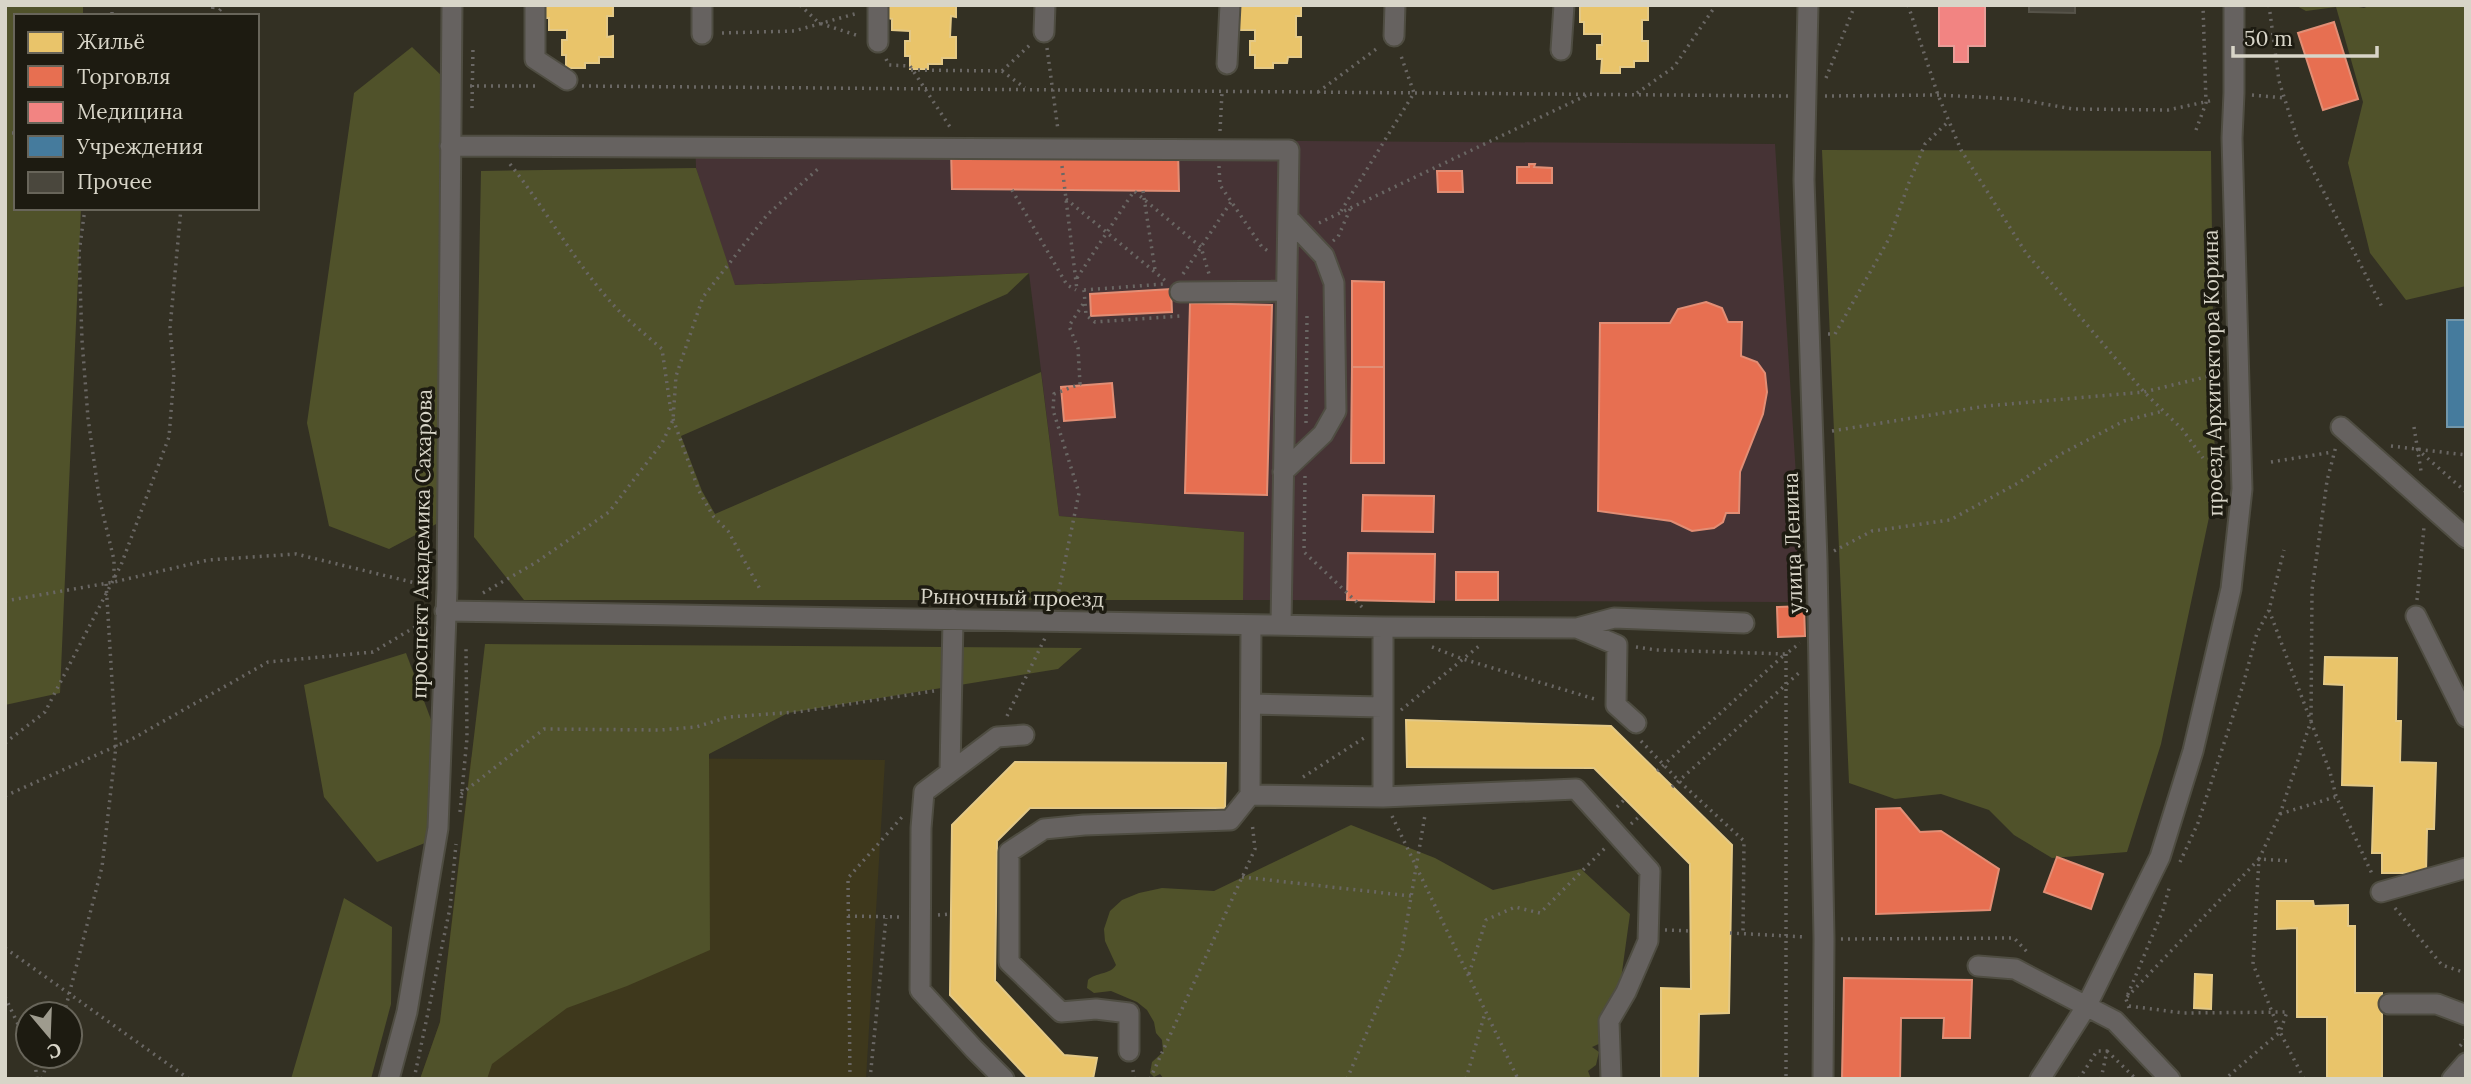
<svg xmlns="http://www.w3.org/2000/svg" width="2471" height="1084" font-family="Lora,serif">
  <rect width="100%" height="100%" fill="#333023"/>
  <path fill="#463335" d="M695 137 1775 144 1804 602 1243 600V532L1059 516 1029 273 734 285 696 168Z"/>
  <path fill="#3e381c" d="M471 757 885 760 866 1079H420L440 1022Z"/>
  <path fill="#50522a" d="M5 5H83V16H16V208H81L60 693 5 705Z
    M2295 5H2349L2364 8 2371 5H2466V286L2406 300 2370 253 2348 163 2363 102 2336 7 2306 11Z
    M412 47 445 79 440 522 389 549 329 526 307 423 354 93Z
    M1822 150 2211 151 2215 489 2161 744 2127 852 2052 858 2014 835 1989 810 1941 794 1895 799 1849 783Z
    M696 168 735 285 1029 273 1007 294 681 436 702 491 715 514 1041 372 1059 516 1244 532 1243 600H524L474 537 481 171Z
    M485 644 1082 648 1058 669 788 713 709 754 710 950 627 986 567 1008 492 1064 487 1079H420L440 1022Z
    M406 653 442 749 430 841 377 862 324 797 304 685Z
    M1351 825 1435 858 1493 890 1581 869 1630 914 1621 979 1601 1043 1592 1047 1599 1052 1596 1065 1588 1071 1591 1079H1164L1160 1074 1154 1077 1150 1073 1152 1062 1163 1052 1162 1040 1156 1033 1154 1022 1147 1010 1137 1002 1111 991 1094 993 1087 988 1088 980C1096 972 1110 975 1116 965L1105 941 1104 929 1110 911 1122 900 1139 893 1162 888 1214 891Z
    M344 898 392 927 391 1004 371 1079H291Z"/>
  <path fill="#e9c46a" stroke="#e4c986" stroke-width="2" d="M545 5H613V16H607V37L613 36V57H599V63H585V68H566V55H562V40H567V30H549V18H545Z
    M888 5H956V17L951 16 950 37H956V58H942V64H928V69H910V56H905V41H910V31L892 30V19L888 18Z
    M1233 5H1301V16H1296V37H1301V57H1288L1287 63H1273V68H1255V55H1250V41H1255V30H1238Z
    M1580 6H1648V20H1642V41H1648V61H1634V67H1620V73H1601L1602 59H1597V45H1602V34H1584V22H1580Z
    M2325 657 2397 658 2396 721H2401L2400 762 2436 763 2434 829H2427L2426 873H2382V853H2372L2374 786 2342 785 2344 685 2324 684Z
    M1406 720 1611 726 1732 845 1729 1013 1699 1014 1698 1079H1661V988L1691 989 1690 864 1594 768 1407 767Z
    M1015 762 1226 763 1225 808H1030L997 841 995 981 1064 1055 1097 1058 1093 1079H1029L950 995 952 825Z
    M2277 901H2313L2314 906 2348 905V926H2355V993H2382V1079H2327V1017H2297V928L2277 929Z
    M2195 974 2212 975 2211 1009 2194 1008Z"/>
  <path fill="#e76f51" stroke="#e28e75" stroke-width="2" d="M2334 22 2358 99 2323 110 2298 33Z
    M951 150H1178L1179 191 952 189Z
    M1529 164H1535L1534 167 1552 168V183H1517V167H1529Z
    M1437 171H1462L1463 192H1438Z
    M1352 281 1384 282V367H1352Z
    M1171 289 1172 312 1091 316 1090 294Z
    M1706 302 1722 308 1728 322H1742L1741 356 1757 362 1765 373 1767 392 1763 414 1740 472 1739 513H1726L1723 522 1714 528 1692 531 1671 521 1598 511 1600 323H1670L1678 309Z
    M1190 303 1272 305 1267 495 1185 493Z
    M1352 367H1384V463H1351Z
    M1112 383 1115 417 1064 421 1061 387Z
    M1363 495 1434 496 1433 532 1362 531Z
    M1348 553 1435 554 1434 602 1347 600Z
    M1456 572H1498V600H1456Z
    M1804 606 1805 636 1778 637 1777 607Z
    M1900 808 1920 832 1941 831 1999 869 1990 910 1876 914V809Z
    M2057 857 2103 874 2091 909 2044 892Z
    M1844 978 1972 980 1970 1038H1943L1944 1018H1901L1900 1079H1842Z"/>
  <path fill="#f28482" stroke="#ea9c97" stroke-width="2" d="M1939 5H1985V46H1968V62H1954V46H1939Z"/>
  <path fill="#457b9d" stroke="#7196aa" stroke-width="2" d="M2447 320H2466V427H2447Z"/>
  <path fill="#4a473d" stroke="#565349" stroke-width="2" d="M2029 5H2075V13L2029 12Z"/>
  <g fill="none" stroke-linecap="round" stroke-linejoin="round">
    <defs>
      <path id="minor" d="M535 5V59L567 80
        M1808 5 1804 180 1817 561 1824 939 1823 1079
        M1044 32 1045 5
        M702 34V5
        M1394 36 1395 5
        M878 42V5
        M1561 50 1564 5
        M1227 64 1230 5
        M450 146 1289 150 1281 624
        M1180 292 1286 291
        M2341 427 2466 538
        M1283 472 1323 434 1336 411 1334 283 1324 256 1288 218
        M445 611 1383 627 1577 628 1614 618 1744 623
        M2416 616 2466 717
        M1577 628 1617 645 1616 705 1636 723
        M1252 704 1382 707
        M950 772 953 619
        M1250 795 1251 625
        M1383 797V627
        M2381 892 2466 868
        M1978 966 2015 969 2115 1021 2170 1079
        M2389 1004H2437L2466 1015
        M1129 1051V1013L1096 1009 1061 1012 1009 962V852L1044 829 1084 825 1230 820 1250 795 1383 797 1576 789 1650 871 1648 941 1626 992 1609 1021 1611 1079
        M389 1079 407 1012 438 828 447 588 452 5
        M1004 1079 974 1049 920 990 921 828 924 792 997 737 1024 735
        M2040 1079 2086 1007 2160 857 2193 751 2231 589 2242 489 2232 138 2234 93V5
        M2452 1079 2466 1063"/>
    </defs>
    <use href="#minor" stroke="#4f4d42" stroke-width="23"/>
    <path stroke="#6a6764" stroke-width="3.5" stroke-dasharray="2 5" stroke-linecap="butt" d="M112 5V16
      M800 5 819 23 859 36
      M1908 5 1938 95 1961 150 2026 253 2144 392 2182 429 2203 458
      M2269 5 2279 81 2298 141 2383 309
      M212 16 213 5
      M215 16 224 5
      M722 33 794 31 858 13
      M1047 48 1058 130
      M886 59 889 65 910 66 952 130
      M911 70 1002 71 1032 43
      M1002 71 1025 88
      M1826 78 1855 5
      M470 86H539
      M582 86 1789 96
      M1318 92 1379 47
      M1637 93 1674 67 1716 5
      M2252 95 2285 98
      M1825 96 1938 95 2016 99 2073 109 2168 110 2214 100
      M472 108 473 46
      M2196 130 2206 103 2203 5
      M1220 131 1222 92
      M5 133H16
      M510 164C548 212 578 269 621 313 634 325 648 337 662 349L671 412
      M1062 166 1077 290
      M1219 166 1220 185 1262 247 1268 251
      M1012 190 1067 285 1076 290
      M1143 191 1155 270
      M1066 199 1167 282
      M85 208 79 253 82 340 88 418 99 497 114 560V581
      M1341 211 1414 93 1400 53
      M1319 223 1587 95
      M1333 241 1338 237 1351 207
      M1183 274 1231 202
      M1077 278 1134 191 1201 247 1209 274
      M1084 290 1086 315 1095 322 1180 316V312
      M1084 290 1164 284
      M1828 334H1835L1890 237 1908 185 1925 144 1949 121
      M673 419 699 491 713 516 728 531 760 589
      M1306 423 1307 315
      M2414 427 2421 471
      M1832 431 1986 406 2144 392 2222 373
      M2391 446 2466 455
      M2417 449 2466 492
      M2271 462 2333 452
      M1305 476 1304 552 1363 608
      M1834 551 1872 531 1950 520 2018 483 2061 454 2124 421 2163 411
      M483 593 535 563 609 512 662 443 673 420 676 376 703 297 767 215 820 167
      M2417 600 2424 527
      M5 601 114 582 208 560 296 554 428 586
      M1056 605 1079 493 1053 410 1054 394 1080 384 1078 348 1069 326 1085 301
      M2269 610 2330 772 2336 796 2373 876
      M1432 647 1463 659 1598 700
      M1636 647 1656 650 1786 654 1800 643
      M1786 654V1079
      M1401 710 1479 646
      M1007 716 1045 638
      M1641 741 1679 781 1744 841 1743 934
      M5 743 45 712 121 565 169 437 174 374 170 328 181 208
      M1657 771 1784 655
      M1303 777 1364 738
      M1672 787 1801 671
      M461 794 544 729 661 730 696 727 728 717 797 712 934 691
      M5 796 132 739 268 662 373 652 420 624 426 610
      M1617 807 1625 799
      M460 812 467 738 466 648
      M2280 814 2335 797
      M1392 816 1518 1079
      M1631 824 1641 815
      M2180 862 2198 823 2243 685 2257 633 2269 610 2284 550
      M1242 877 1411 896
      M2395 908 2442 965 2466 973
      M938 915 950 914
      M848 916 902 917
      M1665 930 1691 931
      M1730 933 1805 937
      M1841 939 2014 938 2029 954
      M5 948 189 1079
      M1469 974 1486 920 1515 907 1540 913 1605 848
      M5 997 28 1045
      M2127 997 2259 859 2290 861
      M2129 1006 2183 1013 2287 1012 2280 1032 2225 1079
      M2129 1008 2126 999 2163 910 2170 885
      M64 1014 102 867 116 746 106 583
      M2460 1046 2466 1039
      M2107 1051 2136 1079
      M34 1056 37 1079
      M1133 1070 1134 1079
      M42 1079 49 1056
      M414 1079 450 908 456 844
      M850 1079 848 878 902 817
      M870 1079 886 918
      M1150 1079 1255 849 1252 822
      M1347 1079 1402 950 1425 815
      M1466 1079 1485 1013
      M2079 1079 2097 1051H2107L2101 1079
      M2304 1079 2280 1032 2253 964 2259 859 2280 814 2311 721 2312 590 2327 481 2336 446"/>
    <use href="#minor" stroke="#666260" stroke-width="19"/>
  </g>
  <g text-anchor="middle" stroke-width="7" stroke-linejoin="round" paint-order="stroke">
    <g font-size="21" fill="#d8d5c8" stroke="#1d1b11">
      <text transform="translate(2213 373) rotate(-91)" y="7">проезд Архитектора Корина</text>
      <text transform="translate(1793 543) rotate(-92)" y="7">улица Ленина</text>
      <text transform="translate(422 544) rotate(-89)" y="7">проспект Академика Сахарова</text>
      <text transform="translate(1012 598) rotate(1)" y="7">Рыночный проезд</text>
    </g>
  </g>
  <rect width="2471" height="1084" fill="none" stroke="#d8d5c8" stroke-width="14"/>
  <rect x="14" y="14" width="245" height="196" fill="#1d1b11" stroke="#68655a" stroke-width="2"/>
  <rect x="28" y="32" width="35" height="21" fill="#e9c46a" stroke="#68655a" stroke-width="2"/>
  <text x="77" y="49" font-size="21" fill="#d8d5c8">Жильё</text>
  <rect x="28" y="66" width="35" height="21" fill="#e76f51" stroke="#68655a" stroke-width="2"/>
  <text x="77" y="84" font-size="21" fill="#d8d5c8">Торговля</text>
  <rect x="28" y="102" width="35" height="21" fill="#f28482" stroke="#68655a" stroke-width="2"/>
  <text x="77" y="119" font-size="21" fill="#d8d5c8">Медицина</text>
  <rect x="28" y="136" width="35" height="21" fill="#457b9d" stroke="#68655a" stroke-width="2"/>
  <text x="77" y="154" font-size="21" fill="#d8d5c8">Учреждения</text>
  <rect x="28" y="172" width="35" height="21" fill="#4a473d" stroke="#68655a" stroke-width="2"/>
  <text x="77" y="189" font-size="21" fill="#d8d5c8">Прочее</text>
  <g transform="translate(49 1035) rotate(161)"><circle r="33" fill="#1d1b11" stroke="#68655a" stroke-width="2"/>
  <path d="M0-5L12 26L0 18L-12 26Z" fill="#9e9b8e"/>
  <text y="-10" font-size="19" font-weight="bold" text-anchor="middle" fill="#d8d5c8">С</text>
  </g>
  <path d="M2233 46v10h144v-10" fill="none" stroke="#d8d5c8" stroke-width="3.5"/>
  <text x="2244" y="46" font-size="21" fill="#d8d5c8" stroke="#1d1b11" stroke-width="5" paint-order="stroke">50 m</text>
</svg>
